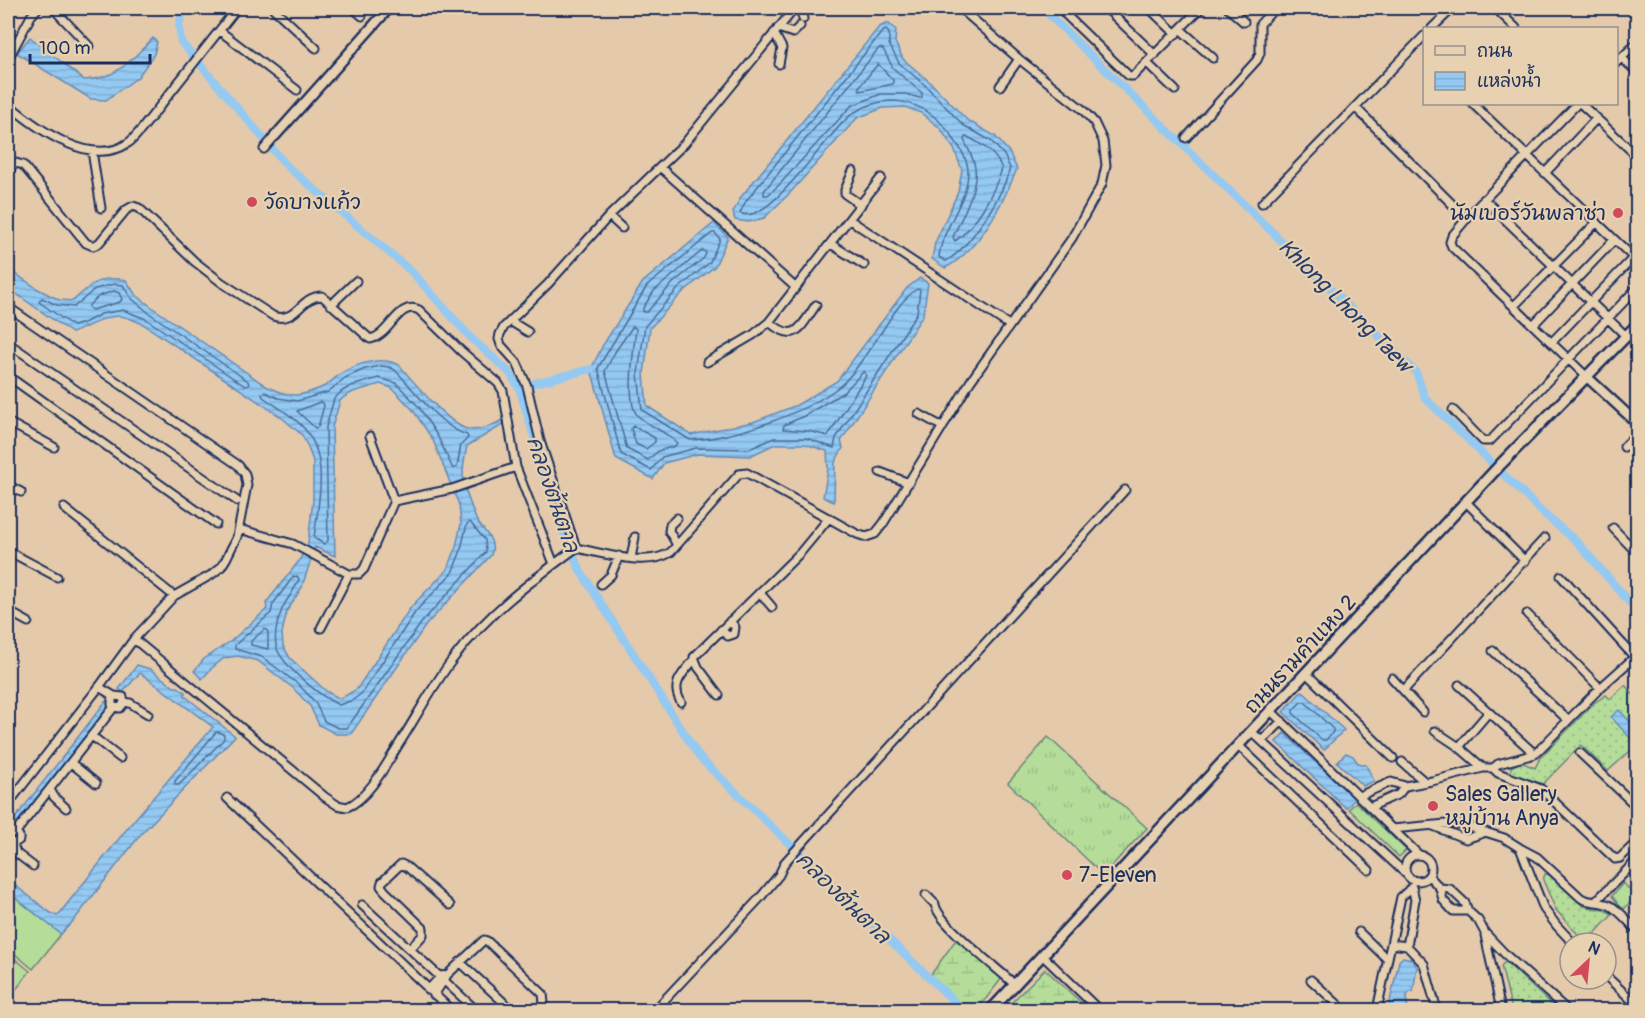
<svg xmlns="http://www.w3.org/2000/svg" width="1645" height="1018" font-family="Pangolin,'Playpen Sans Thai',sans-serif">
  <defs>
    <pattern id="grass-tufts" width="24" height="20" patternUnits="userSpaceOnUse" patternTransform="scale(1.5)"><rect width="24" height="20" fill="#b5dd99"/><path d="M3 7l-1-3M5 7V3M7 7l1-3M15 17l-1-3M17 17v-4M19 17l1-3" fill="none" stroke="#9bbe86"/></pattern>
    <pattern id="wetland-marsh" width="20" height="14" patternUnits="userSpaceOnUse" patternTransform="scale(1.5)"><rect width="20" height="14" fill="#b5dd99"/><path d="M1 5h8M5 5V1M11 12h8M15 12V8" fill="none" stroke="#9bbe86"/></pattern>
    <pattern id="garden-dots" width="8" height="8" patternUnits="userSpaceOnUse" patternTransform="scale(1.5)"><rect width="8" height="8" fill="#b5dd99"/><path d="M2 2h.1M6 6h.1" fill="none" stroke="#9bbe86" stroke-width="1.8" stroke-linecap="round"/></pattern>
    <pattern id="water-rules" width="6" height="5" patternUnits="userSpaceOnUse" patternTransform="scale(1.5)"><rect width="6" height="5" fill="#94c9f2"/><path d="M0 2.5h6" fill="none" stroke="#7fadd2"/></pattern>
  </defs>
  <rect width="100%" height="100%" fill="#e5c9ab"/>
  <filter id="ink" filterUnits="userSpaceOnUse"><feTurbulence type="fractalNoise" baseFrequency=".0167" numOctaves="2"/><feDisplacementMap in="SourceGraphic" scale="12" xChannelSelector="R" yChannelSelector="G"/><feConvolveMatrix kernelMatrix="1 2 1 2 8 2 1 2 1" color-interpolation-filters="sRGB"/></filter>
  <g filter="url(#ink)">
    <path fill="url(#grass-tufts)" stroke="#68867c" stroke-width="1.5" d="M1048 737 1147 828 1103 875 1008 783Z
      M1356 802 1406 850 1399 857 1349 809Z
      M1623 883 1636 896 1623 910 1612 896Z"/>
    <path fill="url(#wetland-marsh)" stroke="#68867c" stroke-width="1.5" d="M957 938 1002 978 977 1010H966L930 976Z
      M1045 969 1089 1010H1004Z"/>
    <path fill="url(#garden-dots)" stroke="#68867c" stroke-width="1.5" d="M1625 685 1637 699V745L1608 771 1581 745 1543 784 1511 773V767L1521 762 1535 768 1540 758 1594 703 1606 695 1610 699Z
      M1545 874 1550 875 1583 906 1604 910 1613 914 1586 943 1556 910 1543 880Z
      M1505 962 1509 965 1557 1010H1512L1501 966Z"/>
    <path fill="#b5dd99" stroke="#68867c" stroke-width="1.5" d="M8 892 61 934 33 969 8 948Z
      M8 953 30 971 8 1000Z"/>
    <path fill="url(#water-rules)" stroke="#648bb7" stroke-width="1.5" fill-rule="evenodd" d="M888 23 896 30 895 42 903 59 930 82 967 120 995 136 1009 152 1017 169C1003 203 979 251 945 268L932 259 935 243 958 192 962 170 954 149 940 128 921 113 905 107 883 108 857 118 789 194 764 218 749 222 735 220 733 212 741 197 879 27Z
      M30 37 84 80C117 79 131 60 153 38L157 42 154 54 138 77 106 100 91 99 17 53Z
      M714 223 728 237 715 266 682 293 650 328 644 374 647 406 691 435 753 422 797 405 837 381 907 288 920 278 928 283 923 315 841 441 843 448 835 462 834 502 823 497 828 469 827 451 805 444H775L750 456 698 454 664 463 653 479 616 459 591 369 603 345 643 282Z
      M8 263 13 272 38 289 59 300 73 301C91 284 100 275 126 280L135 294 153 308 266 386C275 390 286 396 297 395 305 394 316 390 323 387 330 384 335 377 342 373 358 363 381 356 399 365 414 382 445 420 464 428 478 433 492 426 504 419L506 423 467 446C464 461 461 473 465 488 468 498 472 509 476 519 483 532 497 539 491 555L426 625 351 734H336L319 725 310 706 293 688 258 661 238 656 224 658 212 668 202 679 194 671 204 659 231 641 267 609 266 603 299 561 308 543 313 500V461L307 445 302 435 281 417 143 324C136 321 126 316 119 316 103 316 87 328 72 333L8 288ZM380 384 392 388 413 410 433 440 459 505 461 524 455 551 447 570 411 607 357 689 340 699 326 691 290 658 283 646 282 633 287 611 302 587 315 547 335 556 332 427 340 401 344 397 353 392Z
      M137 665 150 669 174 687H178L185 692V696L235 736 141 834 75 919 61 934 8 892V880L51 913 57 916 60 914 63 909 130 825 213 727 140 673 123 692 119 689Z
      M1302 691 1344 730 1324 750 1283 712Z
      M106 701H109L111 705 110 710 15 830 9 826Z
      M1619 710 1637 729V736L1632 740 1611 717Z
      M1284 733 1355 799 1346 808 1276 742Z
      M1346 753 1353 756 1358 763 1366 765 1374 781 1363 786 1337 762Z
      M1403 957 1411 959 1417 967 1413 992H1409C1405 998 1406 1004 1409 1010H1388L1399 961Z"/>
    <g fill="none" stroke-linecap="round" stroke-linejoin="round">
      <path stroke="#4b6d99" stroke-width="1.5" d="M886 30 889 33V44L899 63 926 86 963 125 991 141 1004 155 1010 168C1003 195 970 248 946 261L939 257C942 227 968 202 968 171 968 160 959 146 953 138 930 103 893 90 855 112 831 126 768 230 740 213L746 201 882 32Z
        M879 48 883 49 893 68 922 93V97L920 98 905 94H881L851 106 779 185 768 195H764V191Z
        M878 64 893 80V84L860 91 859 87Z
        M965 137H968C983 145 996 153 1002 169 994 192 975 228 955 241L953 237C961 218 978 189 975 168 974 159 968 148 964 140Z
        M712 233H715L720 239 710 262 678 289 645 326 638 373 642 410 690 440C735 438 804 414 840 386 851 377 861 362 869 350 884 331 896 303 917 289L920 290 917 313 836 438 834 448 806 438H774L749 449 696 448 662 457 651 470 621 454 598 368 647 286Z
        M703 250 706 253 704 258 673 283 647 312H643V308L654 291Z
        M114 284 123 285 131 298 149 313 248 381 249 385 245 386 146 319 123 310 101 314 86 322 73 326 39 302 42 298 57 305 74 307 95 289Z
        M114 291 119 293 122 299 120 302 92 310 89 308V305L99 296Z
        M633 326 636 329C634 347 625 404 638 416 650 427 667 432 677 443L675 446 658 451 648 460 627 449 605 371 615 352Z
        M381 366 389 367 395 370C414 389 441 428 467 435L468 438 461 445 457 467 453 469 438 437 419 407 396 383 379 378 351 386 341 392 334 399 326 427 328 541 324 544 314 538C318 505 329 461 307 432 297 418 277 407 263 397L262 394 265 392 278 398 297 401 328 392 345 378 365 369Z
        M864 371 866 376 828 436 808 431 783 429 784 425 804 416 844 392Z
        M320 402 323 403 324 406 318 427 315 428 297 411Z
        M633 426 655 438V442L646 449 636 444 631 429Z
        M470 522 485 540 486 552 422 622 347 728H338L324 721 315 702 298 684 262 657 235 649V645L271 613 273 604 293 577 297 576 299 579C295 591 285 600 281 612 277 623 273 637 277 649 285 668 321 697 339 705L353 700 362 693 416 611 452 573 460 553 467 524Z
        M265 629 268 632V649L251 645V641Z
        M1301 702H1305L1333 729V732L1326 740H1322L1293 713V710Z
        M216 732H219L224 735V739L179 785H175V781Z"/>
      <path stroke="#94c9f2" stroke-width="8" d="M185 8 179 24 181 42 287 166 412 272 471 338 509 372 519 388 565 537 581 572 700 758 963 1010
        M1048 8 1045 11 1416 372 1425 398 1544 514 1577 542 1638 612
        M535 383 591 369"/>
      <defs>
        <path id="minor" d="M53 8 89 46
          M273 8 316 48
          M353 8 362 16
          M800 8 803 19
          M923 8 928 11
          M1064 8 1065 14 1129 76H1133L1201 8
          M1106 8 1155 55
          M1149 8 1176 34
          M1228 8 1244 22
          M1495 8 1516 28
          M778 28 793 33 800 26
          M1432 28 1453 8
          M1180 29 1213 58
          M220 31 297 90
          M774 33 782 48 779 64
          M1622 58 1638 73
          M8 59 31 16 38 8
          M1147 63 1175 90
          M1616 63 1638 42
          M1000 86 1019 59
          M8 104C35 127 91 169 128 143 133 140 137 134 141 130L237 8
          M1473 104 1638 262
          M1577 104 1474 210 1452 236 1450 242 1452 247 1587 377
          M1581 104 1638 157
          M1355 107 1467 219
          M1186 138 1257 60 1260 53V24L1275 8
          M264 149 275 136
          M92 151 101 208
          M661 168 795 287
          M8 170 16 163 23 165 86 243 93 246 99 243 126 210 133 206 139 208 194 261 221 282 273 316C297 324 300 296 322 296L370 339C390 336 398 300 419 310L461 351 498 383 503 391 516 467 554 564
          M853 171 845 190V194L861 205
          M1545 173 1597 118
          M1484 199 1626 336
          M1262 203 1424 36
          M609 216 622 228
          M850 220 1009 325
          M831 244 864 265
          M331 305 356 281
          M1514 306 1596 223
          M8 307 238 465 245 474 247 485 237 537 226 559 221 567 211 575 174 596 134 639 99 687 8 804
          M510 321 528 332
          M769 322C796 344 800 328 816 305
          M1534 324 1614 240
          M1552 342 1633 258
          M8 343 237 501
          M707 362 753 335 769 322 881 178
          M8 376 216 524
          M1453 410 1483 441H1490L1638 287
          M919 414 943 427
          M8 422 54 447
          M1624 447 1638 433
          M880 472 909 483
          M8 485 21 492
          M394 501 452 489 516 467
          M1466 502 1525 561
          M64 508 174 596
          M1613 528 1638 554
          M239 529 293 544 349 574
          M677 545 669 531 670 525 677 518
          M576 548 540 441 527 386 517 363 501 345 499 339 500 334 504 327 548 284 609 216 684 144 795 8
          M8 551 57 577
          M631 558 635 537
          M1561 576 1638 661
          M601 584 611 575 619 556
          M760 593 772 607
          M8 611 28 622
          M1527 614 1600 688
          M321 628 349 574H359L364 569 394 501 370 436
          M721 630 728 636 734 634 735 627 730 621
          M134 639 325 797 337 805 347 807C368 799 387 763 399 744 417 716 433 685 453 659 489 612 530 582 576 548 603 553 647 568 671 552L739 474 747 473 857 534 866 537 875 534 883 524 970 382 1072 238 1102 184 1106 165 1103 141 1094 122 1082 109 1019 59 960 8
          M1493 651 1568 720
          M1307 674 1393 758
          M1392 678 1423 712
          M1459 685 1535 754
          M99 687 114 696 123 697 124 703 120 708 114 707 112 705V699L114 696
          M1404 690 1545 538
          M719 695 698 667 694 657 800 553 829 518
          M124 702 130 703 148 714
          M681 702C670 684 683 673 694 660
          M1271 711 1419 855
          M1435 731 1459 747 1483 768
          M1252 732 1406 874
          M92 736 120 758
          M1262 741 1282 721
          M1239 746 1369 870
          M1459 747 1489 712
          M1580 753 1638 808
          M1402 762 1425 782
          M71 763 96 783
          M1493 768 1498 773 1541 789 1615 859 1620 858 1638 841
          M50 789 54 797 66 808
          M1359 796 1391 782 1405 786 1432 781 1483 768H1493L1498 764 1535 754 1600 688 1638 654
          M227 798 451 1010
          M1370 807 1399 794 1405 786
          M1433 826 1466 839 1486 832
          M1392 829 1457 823 1504 838 1520 848 1544 909 1557 926 1573 943
          M8 836 12 832H16L114 707
          M9 842 13 844 19 840V836L16 832
          M13 844 16 853 33 866
          M1520 848 1537 857 1581 898C1589 903 1599 901 1609 905 1620 910 1629 923 1638 931
          M1405 868a13 13 0 1 1 26 0a13 13 0 1 1-26 0Z
          M1429 876 1440 888 1443 900 1453 911H1468
          M1440 888 1450 889 1465 903 1468 911 1478 920 1485 933 1506 955 1567 1010
          M926 895 935 904C937 923 999 969 1015 985
          M1596 901 1638 859
          M362 905 476 1010
          M1359 932 1387 959
          M1485 935 1501 1010
          M1391 944 1407 946 1424 964 1437 1010
          M1407 946 1415 900 1412 887
          M410 949 423 935V928L385 891 381 886 382 882 401 864 407 867 450 905
          M1043 956 1099 1010
          M460 962 512 1010
          M1606 976 1638 1006
          M1311 980 1344 1010
          M428 990 441 976 447 975 484 940 487 941 543 994 544 1003 537 1010
          M434 995 446 977
          M655 1010 760 898 779 875 785 862 1125 490
          M1377 1010 1401 897 1411 888"/>
        <path id="tertiary" d="M275 136 389 8
          M1587 377 1638 424"/>
        <path id="secondary" d="M991 1010 1501 464 1638 324"/>
      </defs>
      <use href="#minor" stroke="#1b2f5e" stroke-width="11"/>
      <use href="#tertiary" stroke="#1b2f5e" stroke-width="13"/>
      <use href="#secondary" stroke="#1b2f5e" stroke-width="14"/>
      <use href="#minor" stroke="#e7d1b0" stroke-width="7"/>
      <use href="#tertiary" stroke="#e7d1b0" stroke-width="8"/>
      <use href="#secondary" stroke="#e7d1b0" stroke-width="9"/>
    </g>
  </g>
  <g fill="#d1495b" stroke="#e7d1b0" stroke-width="2">
    <circle cx="252" cy="202" r="6"/>
    <circle cx="1618" cy="213" r="6"/>
    <circle cx="1433" cy="806" r="6"/>
    <circle cx="1067" cy="875" r="6"/>
  </g>
  <g text-anchor="middle" stroke-width="4.5" stroke-linejoin="round" paint-order="stroke">
    <g font-size="21" fill="#1b2f5e" stroke="#e7d1b0" text-anchor="start">
      <text x="264" y="209">วัดบางแก้ว</text>
      <text x="1606" y="220" text-anchor="end">นัมเบอร์วันพลาซ่า</text>
      <text x="1445" y="801">Sales Gallery<tspan x="1445" dy="24">หมู่บ้าน Anya</tspan></text>
      <text x="1079" y="882">7-Eleven</text>
    </g>
    <g font-size="21" fill="#1b2f5e" stroke="#e7d1b0">
      <text transform="translate(1300 654) rotate(-47)" y="7">ถนนรามคำแหง 2</text>
    </g>
    <g font-size="22" font-style="italic" fill="#273e6d" stroke="#e7d1b0">
      <text transform="translate(1346 305) rotate(45)" y="8">Khlong Lhong Taew</text>
      <text transform="translate(554 494) rotate(71)" y="8">คลองต้นตาล</text>
      <text transform="translate(844 897) rotate(44)" y="8">คลองต้นตาล</text>
    </g>
  </g>
  <rect width="1645" height="1018" fill="none" stroke="#e7d1b0" stroke-width="30"/>
  <rect x="15" y="15" width="1615" height="988" fill="none" stroke="#1b2f5e" stroke-width="2" filter="url(#ink)"/>
  <rect x="1423" y="27" width="195" height="78" fill="#e7d1b0" stroke="#95908f" stroke-width="1.5"/>
  <rect x="1435" y="46" width="30" height="9" fill="#e7d1b0" stroke="#95908f" stroke-width="1.5"/>
  <text x="1477" y="57" font-size="18" fill="#1b2f5e">ถนน</text>
  <rect x="1435" y="72" width="30" height="18" fill="url(#water-rules)" stroke="#95908f" stroke-width="1.5"/>
  <text x="1477" y="87" font-size="18" fill="#1b2f5e">แหล่งน้ำ</text>
  <g transform="translate(1588 961) rotate(26)"><circle r="28" fill="#e7d1b0" stroke="#95908f" stroke-width="1.5"/>
  <path d="M0-4.5L10 22L0 15L-10 22Z" fill="#d1495b"/>
  <text y="-9" font-size="16" font-weight="bold" text-anchor="middle" fill="#1b2f5e">N</text>
  </g>
  <path d="M30 54v9h120v-9" fill="none" stroke="#1b2f5e" stroke-width="3"/>
  <text x="39" y="54" font-size="18" fill="#1b2f5e" stroke="#e7d1b0" stroke-width="4.5" paint-order="stroke">100 m</text>
</svg>
